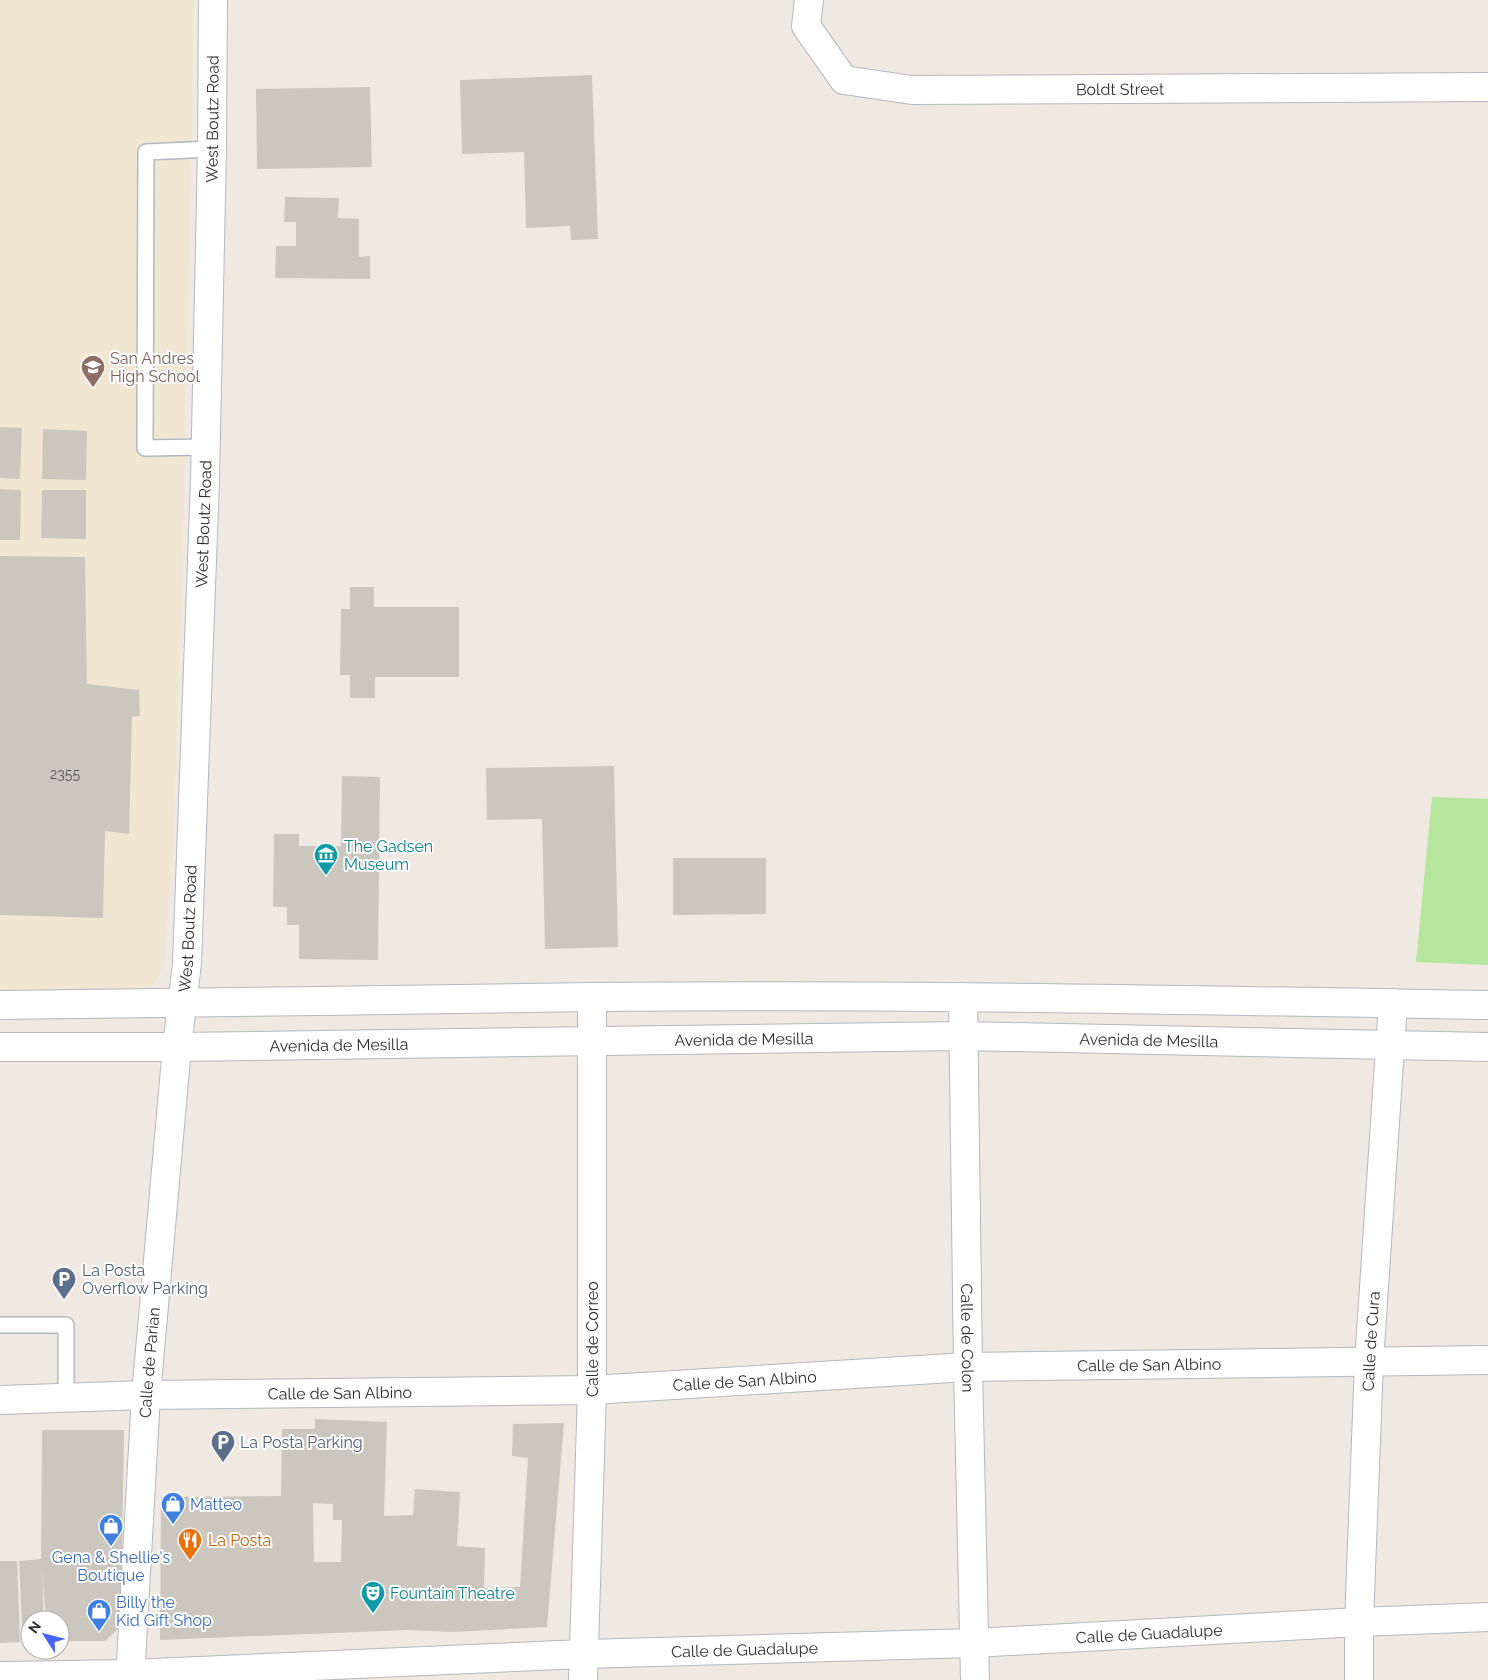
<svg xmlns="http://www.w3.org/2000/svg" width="1488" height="1680" font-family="Raleway,sans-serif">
  <rect width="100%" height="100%" fill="#efe9e1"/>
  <path fill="#f0e6d1" d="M0 0H194L182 584 173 845 164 964 156 981 136 994H0Z"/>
  <path fill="#b6e59e" d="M1432 797 1488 799V965L1416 962Z"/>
  <path fill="#cbc7bf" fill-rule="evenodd" d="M592 75 598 239 571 240 570 226 526 228 524 152 462 154 460 80Z
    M370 87 372 167 257 169 256 89Z
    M285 197 339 198 338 218 359 219V257L370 256V279L275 278 276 246H296V222H284Z
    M0 427 22 428 20 479 0 478Z
    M43 429 87 431 86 480 42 479Z
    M0 489 21 490 20 540H0Z
    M42 490H86V539L41 538Z
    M0 556 85 557 87 684 139 690 140 716 132 717 129 834 105 831 103 918 0 915Z
    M350 587H374V607H459V677H375V698H350V675H340L341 609H350Z
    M614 766 618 947 545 949 542 819 487 820 486 768Z
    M342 776 380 777 378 960 299 959V925H287V907H273L274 834H299V846H341Z
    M673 858H766V914L673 915Z
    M315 1419 387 1422 384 1516 413 1515 415 1489 460 1492 457 1546 485 1548 484 1588 520 1587 528 1458 512 1456 513 1424 564 1423 547 1627 452 1632 407 1630 160 1640 161 1497 281 1496 282 1429H315ZM313 1503 333 1504V1520H342L341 1562H314Z
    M42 1430H124L122 1560 118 1629 105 1641H60V1620H46L42 1569 44 1620H30V1642L23 1643 19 1561 41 1559Z
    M0 1561H17L20 1642 0 1643Z"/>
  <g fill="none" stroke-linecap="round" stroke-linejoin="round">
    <defs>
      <path id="lane" d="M206 447 145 448 146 152 212 149
        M0 1325H66V1398"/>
      <g id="street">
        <path id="s1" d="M809 0 806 26 844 80 912 90 1488 87"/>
        <path id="s2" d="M963 997 968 1367 975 1680"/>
        <path id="s3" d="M0 1400 146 1395 592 1390 968 1367 1488 1360"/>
        <path id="s4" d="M0 1676 130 1674 584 1654 974 1643 1359 1622 1488 1617"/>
        <path id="s5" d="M130 1680 146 1395 177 1047"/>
        <path id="s6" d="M583 1680 592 1390V997"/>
        <path id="s7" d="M1359 1680V1622L1369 1362 1393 1003"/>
      </g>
      <g id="secondary">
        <path d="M0 1005C197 1004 394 999 591 997 890 994 1189 1000 1488 1005"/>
        <path id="s8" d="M0 1047H177L963 1036 1488 1047"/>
        <path id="s9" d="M177 1047 187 963 205 480 212 149 213 0"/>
      </g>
    </defs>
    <use href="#lane" stroke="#b4b7c1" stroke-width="18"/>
    <use href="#street" stroke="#b4b7c1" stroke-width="30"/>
    <use href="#secondary" stroke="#b4b7c1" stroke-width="30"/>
    <use href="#lane" stroke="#fff" stroke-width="15"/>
    <use href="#street" stroke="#fff" stroke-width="28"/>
    <use href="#secondary" stroke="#fff" stroke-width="28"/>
  </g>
  <defs>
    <symbol id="school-pin" viewBox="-11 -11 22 30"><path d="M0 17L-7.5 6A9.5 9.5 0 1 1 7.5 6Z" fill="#8d6e63" stroke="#fff"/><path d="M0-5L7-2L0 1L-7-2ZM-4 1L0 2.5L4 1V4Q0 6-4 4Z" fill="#fff"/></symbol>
    <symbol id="museum-pin" viewBox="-11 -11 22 30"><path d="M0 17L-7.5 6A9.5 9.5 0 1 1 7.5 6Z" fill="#0f9aa8" stroke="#fff"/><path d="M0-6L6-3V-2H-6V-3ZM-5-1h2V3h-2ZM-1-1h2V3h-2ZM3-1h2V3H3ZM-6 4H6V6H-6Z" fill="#fff"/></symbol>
    <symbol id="parking-pin" viewBox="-11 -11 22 30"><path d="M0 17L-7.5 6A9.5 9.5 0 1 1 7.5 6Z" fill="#5c6f8a" stroke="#fff"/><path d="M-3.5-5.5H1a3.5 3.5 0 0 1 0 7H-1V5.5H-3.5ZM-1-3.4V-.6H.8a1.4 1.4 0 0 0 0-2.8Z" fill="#fff"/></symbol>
    <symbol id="shop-pin" viewBox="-11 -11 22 30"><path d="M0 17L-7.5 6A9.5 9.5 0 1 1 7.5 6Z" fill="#3f7fe0" stroke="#fff"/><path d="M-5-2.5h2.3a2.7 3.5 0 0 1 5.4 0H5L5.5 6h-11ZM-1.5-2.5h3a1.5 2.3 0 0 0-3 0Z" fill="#fff"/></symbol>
    <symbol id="restaurant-pin" viewBox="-11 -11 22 30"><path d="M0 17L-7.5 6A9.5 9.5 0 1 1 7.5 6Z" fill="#e8710a" stroke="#fff"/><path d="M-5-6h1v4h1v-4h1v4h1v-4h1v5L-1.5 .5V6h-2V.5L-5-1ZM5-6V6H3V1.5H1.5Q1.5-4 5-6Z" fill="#fff"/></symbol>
    <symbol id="theatre-pin" viewBox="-11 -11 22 30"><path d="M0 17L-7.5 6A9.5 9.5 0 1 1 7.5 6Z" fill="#0f9aa8" stroke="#fff"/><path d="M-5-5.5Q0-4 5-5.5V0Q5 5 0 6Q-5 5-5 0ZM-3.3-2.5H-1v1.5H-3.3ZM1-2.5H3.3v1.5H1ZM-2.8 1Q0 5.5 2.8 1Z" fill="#fff"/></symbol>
  </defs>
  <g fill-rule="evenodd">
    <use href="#school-pin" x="79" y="353" width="28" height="38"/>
    <use href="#museum-pin" x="312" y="841" width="28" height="38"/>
    <use href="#parking-pin" x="50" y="1265" width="28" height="38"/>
    <use href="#parking-pin" x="209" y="1428" width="28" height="38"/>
    <use href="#shop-pin" x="159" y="1490" width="28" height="38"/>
    <use href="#shop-pin" x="97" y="1512" width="28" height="38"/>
    <use href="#restaurant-pin" x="176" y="1526" width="28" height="38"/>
    <use href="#theatre-pin" x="359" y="1579" width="28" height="38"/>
    <use href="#shop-pin" x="85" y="1597" width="28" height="38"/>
  </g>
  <g text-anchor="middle" stroke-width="4" stroke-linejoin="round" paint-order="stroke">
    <g font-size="14" fill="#555452">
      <text x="65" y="779">2355</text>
    </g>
    <g font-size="16" fill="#2e2e2e" stroke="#fff">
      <text dy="6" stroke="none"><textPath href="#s1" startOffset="369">Boldt Street</textPath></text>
      <text dy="6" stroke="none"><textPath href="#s9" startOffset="929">West Boutz Road</textPath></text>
      <text dy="6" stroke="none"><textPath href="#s9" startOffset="524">West Boutz Road</textPath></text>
      <text dy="6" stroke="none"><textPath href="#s9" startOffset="119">West Boutz Road</textPath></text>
      <text dy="6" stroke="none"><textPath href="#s8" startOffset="744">Avenida de Mesilla</textPath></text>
      <text dy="6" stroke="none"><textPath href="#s8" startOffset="1149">Avenida de Mesilla</textPath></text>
      <text dy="6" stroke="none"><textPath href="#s8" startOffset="339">Avenida de Mesilla</textPath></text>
      <text dy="6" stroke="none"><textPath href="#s2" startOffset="341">Calle de Colon</textPath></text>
      <text dy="6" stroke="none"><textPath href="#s6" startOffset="341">Calle de Correo</textPath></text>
      <text dy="6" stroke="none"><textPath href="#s7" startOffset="339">Calle de Cura</textPath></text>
      <text dy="6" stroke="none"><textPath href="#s5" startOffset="318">Calle de Parian</textPath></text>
      <text dy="6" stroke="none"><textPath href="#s3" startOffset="1150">Calle de San Albino</textPath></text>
      <text dy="6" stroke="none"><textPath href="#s3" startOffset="745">Calle de San Albino</textPath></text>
      <text dy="6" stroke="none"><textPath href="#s3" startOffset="340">Calle de San Albino</textPath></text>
      <text dy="6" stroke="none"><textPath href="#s4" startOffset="1150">Calle de Guadalupe</textPath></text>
      <text dy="6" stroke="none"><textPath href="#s4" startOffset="745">Calle de Guadalupe</textPath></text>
    </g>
    <g font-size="16" fill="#785e54" stroke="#fff" text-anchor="start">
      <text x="110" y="364">San Andres<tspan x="110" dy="18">High School</tspan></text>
    </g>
    <g font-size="16" fill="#0d838f" stroke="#fff" text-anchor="start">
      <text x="344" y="852">The Gadsen<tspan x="344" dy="18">Museum</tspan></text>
      <text x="390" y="1599">Fountain Theatre</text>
    </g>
    <g font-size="16" fill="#4e5e75" stroke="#fff" text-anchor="start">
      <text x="82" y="1276">La Posta<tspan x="82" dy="18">Overflow Parking</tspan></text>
      <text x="240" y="1448">La Posta Parking</text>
    </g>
    <g font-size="16" fill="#366cbe" stroke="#fff" text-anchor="start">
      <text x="190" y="1510">Matteo</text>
      <text x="111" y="1563" text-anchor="middle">Gena &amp; Shellie's<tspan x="111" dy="18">Boutique</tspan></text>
      <text x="116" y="1608">Billy the<tspan x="116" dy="18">Kid Gift Shop</tspan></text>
    </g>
    <g font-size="16" fill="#c56008" stroke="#fff" text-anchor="start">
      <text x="208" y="1546">La Posta</text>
    </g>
  </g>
  <g transform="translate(45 1635) rotate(306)"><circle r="24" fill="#ffffff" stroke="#ababab"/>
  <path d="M0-4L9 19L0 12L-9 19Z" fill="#4264fb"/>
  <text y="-8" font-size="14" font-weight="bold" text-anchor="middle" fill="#2e2e2e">N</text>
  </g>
</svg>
